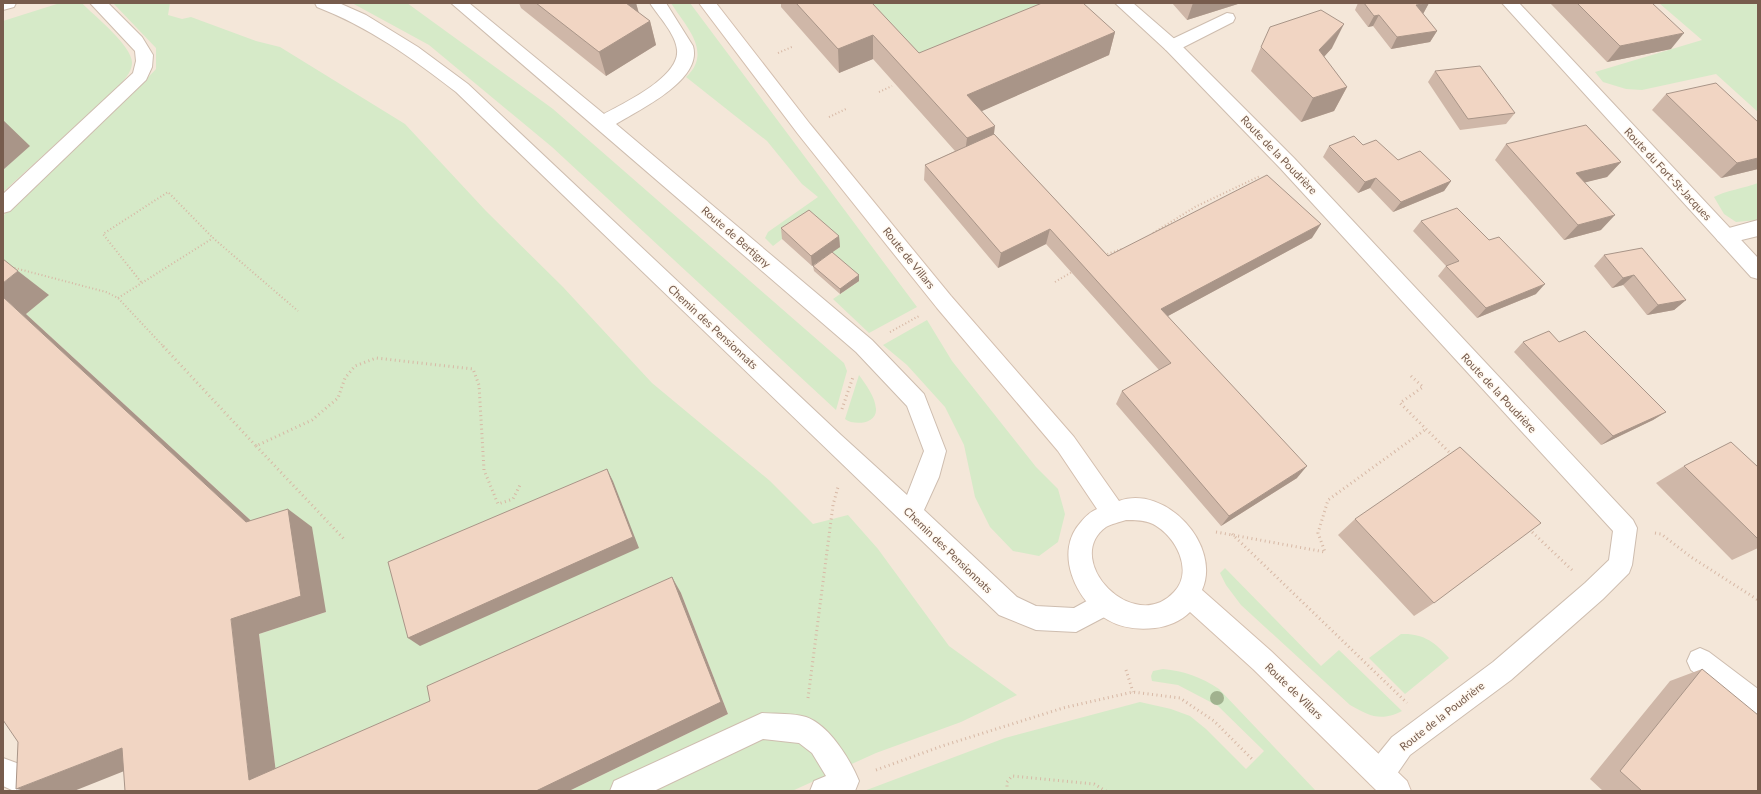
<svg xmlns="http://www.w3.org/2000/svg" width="1761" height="794" font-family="Lato,sans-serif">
  <rect width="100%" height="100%" fill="#fcf5ea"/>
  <path fill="#f4e7d9" d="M3 3H1758V791H3Z"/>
  <path fill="#d6eac8" d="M60 3H82C93 15 134 47 132 64 131 73 124 80 118 87L3 192V170L29 146 3 138V21Z
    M113 3H170L168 15 182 19 191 17 256 41 280 47 405 124 486 211 563 287 652 383 770 481 813 524 848 515 878 549 949 646 1017 695 961 722 876 753 792 791H569L728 714 681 593 278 789 259 634 326 612 272 540 26 314 48 295 3 260V217L12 203 134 92 156 69V48Z
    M352 3H407L553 109 844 363 847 371 836 410 552 147 429 45Z
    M671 3H690L917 307 869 333 833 299 859 281 828 255 782 239 773 246 765 238 768 232 818 197 802 184 767 141 686 77C713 52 686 27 671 3Z
    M866 3H1061L924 62Z
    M1659 3H1758V112L1716 74 1642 90 1626 89 1603 82 1595 72 1702 40Z
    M1758 183V220L1736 222 1724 214 1714 197C1724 191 1745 188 1758 183Z
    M927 320 952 361 1036 467 1058 489 1065 514 1058 542 1039 556 1013 551 990 527 975 497 964 445 945 407 907 365 883 345Z
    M859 375C866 385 875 396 876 409 877 424 854 426 845 419Z
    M1225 568 1321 666 1339 650 1402 711C1380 722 1370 716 1350 705L1241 605 1226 585 1220 573Z
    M1401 634C1423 633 1435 642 1449 658L1405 694 1369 658Z
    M1163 669C1184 671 1201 677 1219 689L1316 791H864L1005 738 1140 702 1171 709 1190 716 1206 729 1246 769 1264 751 1218 706 1178 685 1152 681 1151 676 1153 671Z"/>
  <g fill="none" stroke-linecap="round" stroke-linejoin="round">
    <defs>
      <path id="service" d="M90 3H108L142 37 153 55 152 67 146 80 10 211 3 213V194L133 73 136 61 135 51Z
        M1227 13 1233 14 1235 18 1233 22 1178 50 1172 52 1166 50 1163 46 1166 42Z
        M1758 220V236L1725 244 1718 241 1715 236 1718 231Z
        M1700 648 1709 652 1758 689V718L1749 714 1691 670 1687 661 1691 652Z
        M762 713C776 714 793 713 806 717 829 725 850 759 859 781L855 791H810L814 781 826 776 812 753 799 743 763 739 654 791H610L614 781Z
        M3 758 33 769 42 791H14L3 786Z"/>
      <path id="minor" d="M3 3H16L14 7 3 10Z
        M315 3H339L366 15 418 47 468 84 841 435 907 495 924 451 907 406 856 352 451 3H469L604 114C624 103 680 77 677 50 676 34 658 16 650 3H666L693 46C703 80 639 110 616 124L872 340 924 394 946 451 939 477 924 510 1017 597 1036 606 1074 608 1105 591 1114 594 1117 603 1114 612 1076 632 1036 630 999 615 456 92C412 58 369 27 317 7Z
        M1115 3H1133L1178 42 1294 158 1633 520 1637 528 1632 565 1629 573 1603 599 1511 680 1410 755 1390 784 1380 788 1370 784 1366 774 1370 764 1392 737 1493 662 1585 583 1609 560 1613 531 1280 168 1166 50Z
        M1502 3H1519L1758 258V279L1751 277Z"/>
      <path id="secondary" d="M699 3H716L810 124 951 296 1074 437 1119 501C1165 484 1222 545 1202 590L1271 651 1407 781 1411 791H1377L1253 669 1190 612C1181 621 1167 627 1155 628 1138 630 1122 628 1108 620 1076 602 1053 552 1081 522 1086 516 1090 512 1097 509L1058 451 937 308 798 134ZM1126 520C1135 520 1145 520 1153 524 1176 536 1194 571 1174 592 1134 636 1061 560 1106 527 1111 524 1120 522 1126 520Z"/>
    </defs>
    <use href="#service" stroke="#cebdaf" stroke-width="2"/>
    <use href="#minor" stroke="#cebdaf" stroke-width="2"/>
    <use href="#secondary" stroke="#d4bfaf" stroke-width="2"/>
    <path stroke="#d7b8a5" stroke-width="2" stroke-dasharray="1 2.5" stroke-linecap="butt" d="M778 53 794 46
      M879 92 892 86
      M829 117 848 108
      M1153 233 1195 207 1260 176
      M1104 255 1122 249
      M11 267 106 292 118 298 164 347
      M141 282 103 234 168 192 213 238
      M1055 282 1072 272
      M118 298 213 238 298 311
      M890 332 919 316"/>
    <path stroke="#d7b8a5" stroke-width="3" stroke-dasharray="1 3.5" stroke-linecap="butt" d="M163 346 256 446 312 420 338 398 345 378 355 366 376 358 473 369 479 385 484 470 498 504 513 499 520 485
      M1411 376 1423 387 1400 403 1452 455
      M842 409 853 377
      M256 446 345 540
      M1529 529 1572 570
      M1216 532 1325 552 1318 533 1328 500 1426 429
      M1655 533 1661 534 1691 557 1758 600
      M1232 534 1407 703
      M1126 670 1133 692
      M808 698 833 505 838 487
      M876 770 942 746 1063 708 1133 692 1180 698 1214 721 1252 759
      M1007 791V782L1012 776 1094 784 1106 791"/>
    <use href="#service" fill="#fff" fill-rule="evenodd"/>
    <use href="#minor" fill="#fff" fill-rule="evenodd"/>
    <use href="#secondary" fill="#fff" fill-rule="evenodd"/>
  </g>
  <circle fill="#a1b28f" cx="1217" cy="698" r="7"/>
  <path fill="#cfb7a8" d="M519 3H636L639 13 650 21 656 45 606 76 521 8Z
    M781 3H872L919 53 1115 32 1109 55 981 111 994 134 1108 256 1312 238 1168 316 1297 478 1221 526 1116 404 1122 391 1159 370 1046 244 998 268 924 180 925 165 955 151 873 59 839 73 781 7Z
    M1172 3H1241L1187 20Z
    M1358 3H1429L1423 14 1437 31 1430 42 1391 49 1373 26 1368 27 1355 10Z
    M1550 3H1652L1671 49 1607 62Z
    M1261 47 1332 48 1324 57 1347 87 1334 111 1301 122 1251 71Z
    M1435 71 1515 113 1506 124 1460 130 1428 82Z
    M1666 94 1758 169 1721 178 1652 110Z
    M1506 144 1621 162 1607 177 1585 182 1601 230 1564 240 1495 160Z
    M1363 145 1398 160 1451 181 1444 191 1393 212 1370 188 1358 193 1323 157 1329 146Z
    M1421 221 1489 240 1536 294 1477 318 1438 276 1446 266 1413 231Z
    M781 228 839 236 840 247 812 266 782 239Z
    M1604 255 1686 300 1674 310 1647 315 1623 285 1612 288 1594 266Z
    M813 266 859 281 840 294 814 271Z
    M1523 342H1559L1666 412 1653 420 1601 445 1514 352Z
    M1684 466 1758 467V548L1732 560 1656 483Z
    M1355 519 1434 603 1414 616 1338 535Z
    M1702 669 1758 791H1603L1590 779 1670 681Z"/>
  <path fill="#a99588" d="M626 3H636L641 22Z
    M1193 3H1241L1187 20Z
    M1429 3 1423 14 1416 5Z
    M1379 15 1373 26 1368 27 1374 16Z
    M650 21 656 45 606 76 599 52Z
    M1344 24 1332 48 1308 74 1319 50Z
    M1437 31 1430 42 1391 49 1397 37Z
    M1115 32 1109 55 964 119 967 95Z
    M1684 33 1671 49 1607 62 1620 46Z
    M873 35V59L839 73 838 49Z
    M1347 87 1334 111 1301 122 1313 98Z
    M3 120 30 146 3 170Z
    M995 126 992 149 964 161 967 138Z
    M1758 158V169L1721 178 1737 163Z
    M1621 162 1607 177 1563 188 1576 173Z
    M1376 178 1370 188 1358 193 1365 182Z
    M1451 181 1444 191 1393 212 1401 202Z
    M1615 215 1601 230 1564 240 1578 225Z
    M1321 224 1312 238 1155 323 1161 309Z
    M1050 229 1046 244 998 268 1001 253Z
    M839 236 840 247 812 266 811 256Z
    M18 271 49 295 26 314 272 540 246 522 3 297V283Z
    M859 275V281L840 294V289Z
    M1634 275 1623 285 1612 288 1623 278Z
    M1545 284 1536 294 1477 318 1486 308Z
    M1686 300 1674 310 1647 315 1658 305Z
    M1666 412 1653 420 1601 445 1613 436Z
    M1307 466 1297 478 1221 526 1229 516Z
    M607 469 613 481 639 548 420 646 408 638Z
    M288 509 312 527 326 612 259 634 278 789 249 780 231 619Z
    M672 577 681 593 728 714 569 791H536Z
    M122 748 157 758 74 791H26L16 789Z"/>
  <path fill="#f1d5c3" stroke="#a99588" d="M536 3H626L650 21 599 52Z
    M796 3H872L919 53 1042 3H1083L1115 32 967 95 995 126 967 138 873 35 838 49Z
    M1364 3H1429L1416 5 1437 31 1397 37 1379 15 1374 16Z
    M1577 3H1652L1684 33 1620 46Z
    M1321 10 1344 24 1319 50 1347 87 1313 98 1261 47 1270 27Z
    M1480 66 1515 113 1468 119 1435 71Z
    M1716 83 1758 122V158L1737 163 1666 94Z
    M1586 125 1621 162 1576 173 1615 215 1578 225 1506 144Z
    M994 134 1108 256 1267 175 1321 224 1161 309 1307 466 1229 516 1122 391 1171 363 1050 229 1001 253 925 165Z
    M1354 136 1363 145 1376 140 1398 160 1420 151 1451 181 1401 202 1376 178 1365 182 1329 146Z
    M1457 208 1489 240 1499 237 1545 284 1486 308 1446 266 1459 261 1421 221Z
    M809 210 839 236 811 256 781 228Z
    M1642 248 1686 300 1658 305 1634 275 1623 278 1604 255Z
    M832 252 859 275 840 289 813 266Z
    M3 259 18 271 3 283Z
    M3 297 246 522 288 509 301 596 231 619 249 780 430 701 427 686 672 577 721 702 536 791H125L122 748 16 789 18 742 3 720Z
    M1549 331 1559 342 1585 331 1666 412 1613 436 1523 342Z
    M1731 442 1758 467V539L1684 466Z
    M1460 447 1541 523 1434 603 1355 519Z
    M607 469 633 537 408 638 388 562Z
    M1702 669 1758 715V791H1642L1620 771Z"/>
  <g text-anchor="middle" stroke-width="3" stroke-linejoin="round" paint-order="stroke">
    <g font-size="11" fill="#775c4d" stroke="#fff9f1">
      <text transform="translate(1279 155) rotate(46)" y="4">Route de la Poudrière</text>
      <text transform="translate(1668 174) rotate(47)" y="4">Route du Fort-St-Jacques</text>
      <text transform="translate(736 237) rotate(41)" y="4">Route de Bertigny</text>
      <text transform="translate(909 258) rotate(51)" y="4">Route de Villars</text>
      <text transform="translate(713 327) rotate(43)" y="4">Chemin des Pensionnats</text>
      <text transform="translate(1499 393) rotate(47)" y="4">Route de la Poudrière</text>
      <text transform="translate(948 550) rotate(44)" y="4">Chemin des Pensionnats</text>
      <text transform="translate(1294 691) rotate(44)" y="4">Route de Villars</text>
      <text transform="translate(1442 716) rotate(-38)" y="4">Route de la Poudrière</text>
    </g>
  </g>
  <rect width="1761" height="794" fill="none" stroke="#775c4d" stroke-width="8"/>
</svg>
